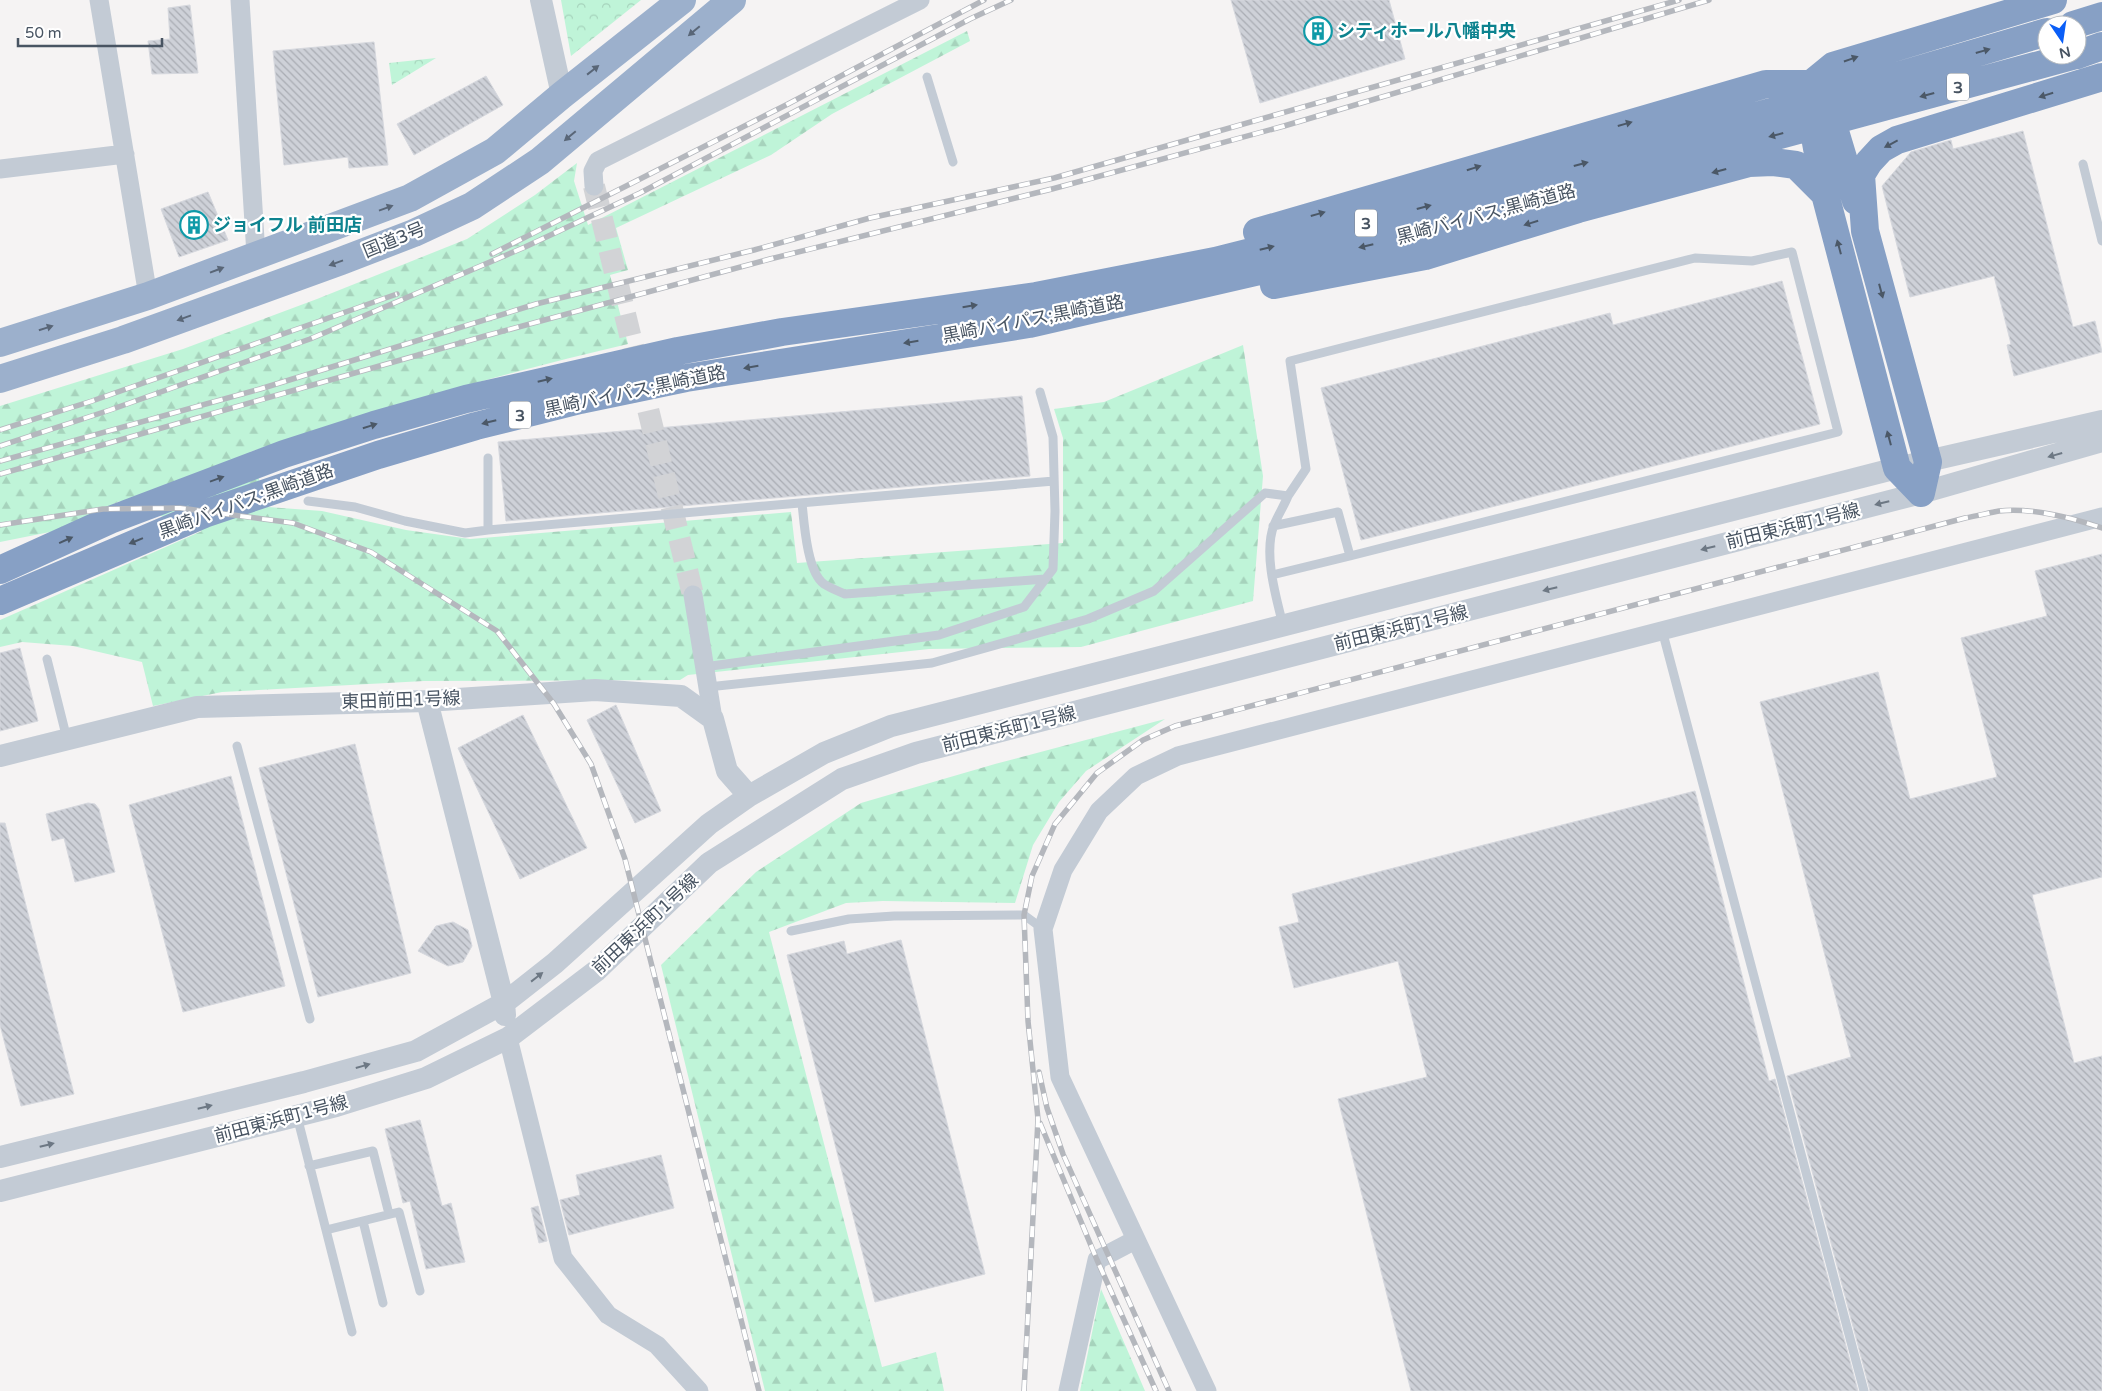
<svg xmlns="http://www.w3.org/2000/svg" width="2102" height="1391" font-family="'Varela Round','Noto Sans JP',sans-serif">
  <defs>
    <pattern id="forest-firs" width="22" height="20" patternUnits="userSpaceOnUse" patternTransform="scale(1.25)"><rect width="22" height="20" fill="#bff4d8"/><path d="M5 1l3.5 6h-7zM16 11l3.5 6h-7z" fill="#a6d3bc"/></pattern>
    <pattern id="park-crowns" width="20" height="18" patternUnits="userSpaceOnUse" patternTransform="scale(1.25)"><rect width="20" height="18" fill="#bff4d8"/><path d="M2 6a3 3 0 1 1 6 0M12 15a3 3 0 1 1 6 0" fill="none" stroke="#a6d3bc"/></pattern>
    <pattern id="building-back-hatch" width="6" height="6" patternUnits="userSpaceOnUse" patternTransform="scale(1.25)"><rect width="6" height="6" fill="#ced1d8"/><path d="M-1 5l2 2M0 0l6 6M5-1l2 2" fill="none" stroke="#a9acb3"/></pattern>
  </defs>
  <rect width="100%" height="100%" fill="#f5f3f3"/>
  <path fill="url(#forest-firs)" d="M967 31 970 41 832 114 771 155 616 228 628 270 610 275 628 344C500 374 375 410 250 452L268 507 322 511 406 530 470 539 791 512 797 563 1063 543V438L1054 409 1104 402 1243 345 1263 476 1253 601 1081 647 929 649 688 675 680 680 424 681 222 692 153 706 142 662 73 646 22 642 0 647V620L202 531 120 501 55 531 0 542V406L183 349 317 299 467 239 535 195 577 163 574 181 588 225Z
    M1165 719 1086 771 1059 802 1033 845 1015 903 883 901 846 903 769 932 882 1367 936 1352 944 1391H765L661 965 756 872 861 803 995 764Z
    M1101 1289 1145 1391H1080Z"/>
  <path fill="url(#park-crowns)" d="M561 0H641L571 56Z
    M436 58 392 85 389 63Z"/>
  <path fill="url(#building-back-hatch)" stroke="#d6d8de" d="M1231 0H1389L1405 59 1260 103Z
    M190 5 198 73 152 74 148 41 170 39 168 8Z
    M374 42 388 165 349 168 348 157 284 165 273 51Z
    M486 76 503 105 414 155 397 124Z
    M2023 131 2073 327 2095 321 2102 352 2014 376 2007 345 2011 344 1994 276 1910 297 1882 186 1911 152 1951 140 1953 149Z
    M208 192 228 240 179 257 161 209Z
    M1782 281 1820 424 1361 540 1321 388 1610 313 1613 325Z
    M1022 396 1030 476 506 521 498 442Z
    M2102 554V877L2032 895 2074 1063 2102 1056V1391H1870L1787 1076 1851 1057 1760 702 1878 672 1910 799 1997 777 1961 638 2047 616 2035 571Z
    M20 648 38 721 0 731V653Z
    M616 705 661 811 635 823 587 720Z
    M523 715 587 848 520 879 458 748Z
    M355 744 411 973 318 997 259 768Z
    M231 776 285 986 183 1012 129 805Z
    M1695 791 1769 1081 1775 1079 1858 1391H1411L1338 1099 1427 1077 1398 961 1294 988 1279 927 1299 922 1292 894Z
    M88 803 95 804 99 809 115 872 75 882 64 838 52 841 46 814Z
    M0 823H5L74 1094 21 1106 0 1025Z
    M453 922 468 930 472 946 463 962 448 966 418 951 436 926Z
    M901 940 985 1274 875 1302 787 955 844 941 847 954Z
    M420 1120 442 1206 451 1203 465 1262 426 1269 410 1201 403 1203 385 1129Z
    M661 1155 674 1208 569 1235 560 1200 580 1195 576 1175Z
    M538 1206 547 1241 539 1243 531 1208Z"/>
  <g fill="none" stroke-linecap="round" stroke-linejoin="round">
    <path stroke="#d2d3d6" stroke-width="22" stroke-dasharray="22 11" stroke-linecap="butt" d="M594 186 693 595"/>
    <path stroke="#c3cbd5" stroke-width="9" d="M927 77 953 162
      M2083 164 2102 241
      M488 458V530L1054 481
      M1288 496 1306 469 1290 361 1695 258 1752 261 1792 252 1838 432 1350 556
      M308 501 355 507 405 521 465 533 488 530
      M802 503C804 522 807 572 824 584 830 588 838 591 845 594L1045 579
      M1272 575 1350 556 1338 512 1273 526
      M1662 630 1864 1391
      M47 659 67 739
      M704 667 939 635 1024 607 1053 569 1055 511 1053 437 1040 392
      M708 687 932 663 1088 619 1154 591 1265 493 1288 496C1284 506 1278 515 1274 525 1263 553 1276 597 1283 625
      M237 746 310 1019
      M791 931 849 919 894 916 1024 915 1043 929
      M297 1116 352 1332
      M309 1166 373 1151 389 1214
      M363 1221 383 1303
      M326 1230 399 1212 420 1291"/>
    <path stroke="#c3cbd5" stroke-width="19" d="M99 0 148 296
      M240 0 256 255
      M0 169 125 154
      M594 186 593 171 598 161 920 0
      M693 595 713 719
      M508 1038 563 1258 608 1315 657 1345 699 1391
      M1068 1391 1097 1260 1135 1240
      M1207 1391 1060 1077 1043 929 1063 870 1099 811 1136 776 1178 756 2102 517"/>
    <path stroke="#c3cbd5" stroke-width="22" d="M541 0 562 95
      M427 701 504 1003 505 1015
      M0 756 197 707 427 701 595 690 681 696 713 719 727 771 749 796
      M0 1157 304 1082 416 1051 504 1003 555 963 709 824 749 796 824 753 891 726 1897 468 2102 421
      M0 1191 336 1106 426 1078 508 1038 596 971 709 863 842 779 916 753 1921 493 2102 441"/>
    <path stroke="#9cb0cc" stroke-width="28" d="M0 343 148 296 410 198 495 151 562 95 682 0
      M0 379 123 340 341 261 414 233 472 206 540 161 732 0"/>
    <path stroke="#87a0c5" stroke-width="28" d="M2073 25 2102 16
      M2077 55 2102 46
      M1824 104 1828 108 1856 201
      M1810 108 1825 194 1897 468 1921 493
      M1257 232 1766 84H1811L1833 66 2053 0
      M1274 285 1425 256 1578 209 1749 163 1773 162 1796 165 1825 194
      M1921 493 1928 462 1865 231 1861 175 1869 162 1881 149 1897 140 2102 77
      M0 570 110 520 284 454 374 425 466 399 678 351 782 332 1036 296 1215 261 1375 221 1836 94 2047 32
      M0 601 204 514 378 455 476 426 580 400 686 378 1029 324 1381 243 2076 55"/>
    <defs>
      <path id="rail" d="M492 254 788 104 984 0
        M0 430 92 401 397 294
        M0 446 110 410 310 339 525 247 640 193 970 19 1011 0
        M0 461 260 389 536 304 754 250 870 218 1054 178 1679 0
        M0 474 485 336 770 259 1052 189 1284 126 1709 0
        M0 525 103 509 180 508 293 523 371 552 497 631 554 704 591 764 625 859 759 1391
        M1039 1072 1047 1108 1063 1154 1169 1391
        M1040 1123 1097 1260 1156 1391
        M1024 1391 1038 1119 1028 1021 1024 915 1032 876 1055 824 1097 773 1143 740 1175 726 1965 518C1977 516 1988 513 1999 511 2030 507 2073 518 2102 528"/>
    </defs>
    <use href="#rail" stroke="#b4b7bd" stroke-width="5.5"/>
    <use href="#rail" stroke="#fff" stroke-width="4" stroke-dasharray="11" stroke-linecap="butt"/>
  </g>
  <defs><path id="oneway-solid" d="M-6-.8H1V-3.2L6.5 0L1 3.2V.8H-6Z" transform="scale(1.25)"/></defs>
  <g fill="#596677">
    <use href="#oneway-solid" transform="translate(694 31) rotate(140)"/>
    <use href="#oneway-solid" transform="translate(593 70) rotate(-38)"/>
    <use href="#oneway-solid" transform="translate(570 136) rotate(140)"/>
    <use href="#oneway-solid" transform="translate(386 208) rotate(-20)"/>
    <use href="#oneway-solid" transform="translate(336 263) rotate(160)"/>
    <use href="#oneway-solid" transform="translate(217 270) rotate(-21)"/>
    <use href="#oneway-solid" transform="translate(184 318) rotate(160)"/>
    <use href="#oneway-solid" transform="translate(46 328) rotate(-18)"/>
  </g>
  <g fill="#4b5867">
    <use href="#oneway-solid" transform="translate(1983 51) rotate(-16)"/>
    <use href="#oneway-solid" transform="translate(1851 59) rotate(-19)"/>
    <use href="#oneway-solid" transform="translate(1927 95) rotate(165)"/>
    <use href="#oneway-solid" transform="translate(2046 95) rotate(163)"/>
    <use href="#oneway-solid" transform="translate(1625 124) rotate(-16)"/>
    <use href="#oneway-solid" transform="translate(1776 135) rotate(165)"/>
    <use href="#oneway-solid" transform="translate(1891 144) rotate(152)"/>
    <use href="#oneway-solid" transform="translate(1581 164) rotate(-15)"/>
    <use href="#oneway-solid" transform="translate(1474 168) rotate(-17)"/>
    <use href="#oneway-solid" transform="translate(1719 171) rotate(165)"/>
    <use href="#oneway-solid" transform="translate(1424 207) rotate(-15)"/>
    <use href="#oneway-solid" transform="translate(1318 214) rotate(-16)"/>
    <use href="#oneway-solid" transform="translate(1531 223) rotate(163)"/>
    <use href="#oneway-solid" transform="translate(1366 246) rotate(167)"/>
    <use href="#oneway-solid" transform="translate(1839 247) rotate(-105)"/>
    <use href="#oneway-solid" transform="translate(1267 248) rotate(-14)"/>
    <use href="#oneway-solid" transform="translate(1881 291) rotate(75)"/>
    <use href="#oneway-solid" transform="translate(970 306) rotate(-9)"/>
    <use href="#oneway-solid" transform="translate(911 342) rotate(171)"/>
    <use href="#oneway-solid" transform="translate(751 367) rotate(170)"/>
    <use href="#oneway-solid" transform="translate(545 380) rotate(-13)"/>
    <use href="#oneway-solid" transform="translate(489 422) rotate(166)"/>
    <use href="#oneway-solid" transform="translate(370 426) rotate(-17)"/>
    <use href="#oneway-solid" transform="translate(1889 438) rotate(-105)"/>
    <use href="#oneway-solid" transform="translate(217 479) rotate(-20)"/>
    <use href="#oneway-solid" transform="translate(66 540) rotate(-24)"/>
    <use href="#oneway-solid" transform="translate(136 541) rotate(158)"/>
  </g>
  <g fill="#6d7884">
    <use href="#oneway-solid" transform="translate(2055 455) rotate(164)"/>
    <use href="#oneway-solid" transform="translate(1882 503) rotate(166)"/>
    <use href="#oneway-solid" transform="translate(1708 548) rotate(166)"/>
    <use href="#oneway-solid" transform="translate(1550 589) rotate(166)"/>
    <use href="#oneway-solid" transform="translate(537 977) rotate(-38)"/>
    <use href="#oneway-solid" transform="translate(363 1066) rotate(-16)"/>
    <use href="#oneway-solid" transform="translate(205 1107) rotate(-14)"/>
    <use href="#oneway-solid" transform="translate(47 1145) rotate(-14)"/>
  </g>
  <defs>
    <symbol id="building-ring" viewBox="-11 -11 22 22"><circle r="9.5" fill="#fff" stroke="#0f9aa8" stroke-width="1.5"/><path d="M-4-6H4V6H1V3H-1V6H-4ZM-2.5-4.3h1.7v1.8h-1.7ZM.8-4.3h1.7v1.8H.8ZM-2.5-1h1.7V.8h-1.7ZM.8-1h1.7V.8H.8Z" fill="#0f9aa8"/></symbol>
  </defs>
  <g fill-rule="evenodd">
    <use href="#building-ring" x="1302" y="15" width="32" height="32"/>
    <use href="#building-ring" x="178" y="209" width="32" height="32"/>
  </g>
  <g text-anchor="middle" stroke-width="4.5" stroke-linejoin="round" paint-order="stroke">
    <g fill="#fff" stroke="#7f8791" stroke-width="1">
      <rect x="1947" y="73.5" width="22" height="27" rx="4"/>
      <rect x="1355" y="209.5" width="22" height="27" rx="4"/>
      <rect x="509" y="401.5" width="22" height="27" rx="4"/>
    </g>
    <g font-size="16" font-weight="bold" fill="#485462">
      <text x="1958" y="93">3</text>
      <text x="1366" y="229">3</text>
      <text x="520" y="421">3</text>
    </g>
    <g font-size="18" font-weight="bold" fill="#0d838f" stroke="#fff" text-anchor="start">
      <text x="1337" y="37">シティホール八幡中央</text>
      <text x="213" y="231">ジョイフル 前田店</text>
    </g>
    <g font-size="18" fill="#485462" stroke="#fff">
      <text transform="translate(1486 214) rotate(-15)" y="6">黒崎バイパス;黒崎道路</text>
      <text transform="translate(394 240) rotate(-22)" y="6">国道3号</text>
      <text transform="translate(1033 319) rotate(-11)" y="6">黒崎バイパス;黒崎道路</text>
      <text transform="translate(635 391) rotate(-12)" y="6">黒崎バイパス;黒崎道路</text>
      <text transform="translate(246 501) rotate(-20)" y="6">黒崎バイパス;黒崎道路</text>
      <text transform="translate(1793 526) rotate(-14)" y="6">前田東浜町1号線</text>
      <text transform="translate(1401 628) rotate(-14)" y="6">前田東浜町1号線</text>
      <text transform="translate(401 700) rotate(-2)" y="6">東田前田1号線</text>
      <text transform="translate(1009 729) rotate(-14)" y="6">前田東浜町1号線</text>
      <text transform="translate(645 924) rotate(-43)" y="6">前田東浜町1号線</text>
      <text transform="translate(281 1119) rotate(-15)" y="6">前田東浜町1号線</text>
    </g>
  </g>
  <g transform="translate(2062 40) rotate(167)"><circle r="24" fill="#ffffff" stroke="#b6bbc0"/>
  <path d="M0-4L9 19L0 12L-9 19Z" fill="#0a5ef7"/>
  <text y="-8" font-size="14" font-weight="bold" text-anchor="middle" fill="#485462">N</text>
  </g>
  <path d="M18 38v8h144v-8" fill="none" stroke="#485462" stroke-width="2.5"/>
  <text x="25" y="38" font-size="15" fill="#485462" stroke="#ffffff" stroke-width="4" paint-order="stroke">50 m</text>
</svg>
